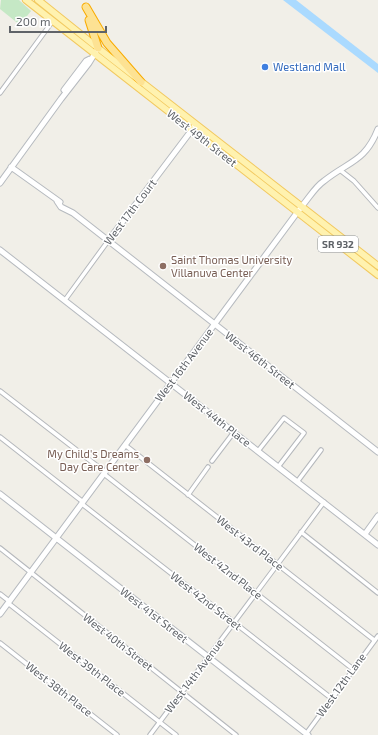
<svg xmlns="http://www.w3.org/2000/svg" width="378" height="735" font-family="'Exo 2',sans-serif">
  <rect width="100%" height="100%" fill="#f1efe8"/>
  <path fill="#c5e8c5" d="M1 0H19L31 11 20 25 0 9Z"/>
  <path fill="#aadaff" d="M283 0H296L378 64V73Z"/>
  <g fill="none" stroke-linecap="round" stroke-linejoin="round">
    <defs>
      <path id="street" d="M0 93 52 22
        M340 170 354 181 378 208
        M65 300 108 241
        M0 391 105 472
        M0 437 83 502
        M125 445 374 640
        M258 451 284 418 304 433 278 467
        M212 461 234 432
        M104 474 353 669
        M297 482 321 450
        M188 495 208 467
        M82 504 331 698
        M301 532 378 593
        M0 548 236 735
        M0 594 9 601
        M8 603 176 735
        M0 643 117 735
        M306 734 378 636
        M150 735 324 502"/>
      <path id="secondary" d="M64 90 86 61 90 59
        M11 167 60 202
        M0 183 61 99 89 63 97 50
        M57 201 61 207 73 213 378 452
        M108 241 194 127
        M0 250 378 545
        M0 494 308 735
        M365 534 378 516
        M0 614 302 206C309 198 315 187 324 181 349 161 365 162 378 129"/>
      <path id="primary" d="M26 0 378 275
        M38 0 98 48 378 266"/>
      <path id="highway" d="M86 7 107 43 141 82
        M89 20 98 48"/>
    </defs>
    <use href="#street" stroke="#b5b8bc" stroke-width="5.5"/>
    <use href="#secondary" stroke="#b6babf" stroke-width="7"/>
    <use href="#primary" stroke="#f2c960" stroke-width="8"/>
    <use href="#highway" stroke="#f9ab00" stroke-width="9"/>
    <use href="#street" stroke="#fff" stroke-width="3.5"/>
    <use href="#secondary" stroke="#fff" stroke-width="5"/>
    <use href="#primary" stroke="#fff2af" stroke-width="6"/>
    <use href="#highway" stroke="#fde293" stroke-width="7"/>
  </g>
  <circle fill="#3f7fe0" stroke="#fff" stroke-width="1.5" cx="265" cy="67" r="4"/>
  <g fill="#8d6e63" stroke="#fff" stroke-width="1.5">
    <circle cx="163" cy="266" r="4"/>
    <circle cx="147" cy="460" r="4"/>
  </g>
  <g text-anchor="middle" stroke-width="3" stroke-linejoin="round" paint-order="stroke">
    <rect fill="#fff" stroke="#8f9295" stroke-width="1" x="318" y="236" width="40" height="16" rx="3"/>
    <g font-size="10" font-weight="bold" fill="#5f6368">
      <text x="338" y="248">SR 932</text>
    </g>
    <g font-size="11" fill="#366cbe" stroke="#fff" text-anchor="start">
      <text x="273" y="71">Westland Mall</text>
    </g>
    <g font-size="11" fill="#5f6368" stroke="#fff">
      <text transform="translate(202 138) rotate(38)" y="4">West 49th Street</text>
      <text transform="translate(130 212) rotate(-53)" y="4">West 17th Court</text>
      <text transform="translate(260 360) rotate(38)" y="4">West 46th Street</text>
      <text transform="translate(184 365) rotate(-53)" y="4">West 16th Avenue</text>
      <text transform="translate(217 419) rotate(38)" y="4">West 44th Place</text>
      <text transform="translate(250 543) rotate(38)" y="4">West 43rd Place</text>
      <text transform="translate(228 571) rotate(38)" y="4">West 42nd Place</text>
      <text transform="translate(206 601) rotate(38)" y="4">West 42nd Street</text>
      <text transform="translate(154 615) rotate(38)" y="4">West 41st Street</text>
      <text transform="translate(118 642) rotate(38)" y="4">West 40th Street</text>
      <text transform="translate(92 669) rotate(38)" y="4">West 39th Place</text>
      <text transform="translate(194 676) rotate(-53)" y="4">West 14th Avenue</text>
      <text transform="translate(341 685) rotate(-54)" y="4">West 12th Lane</text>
      <text transform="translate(59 689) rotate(38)" y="4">West 38th Place</text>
    </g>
    <g font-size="11" fill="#785e54" stroke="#fff" text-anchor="start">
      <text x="171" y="264">Saint Thomas University<tspan x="171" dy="13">Villanuva Center</tspan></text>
      <text x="139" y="458" text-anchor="end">My Child's Dreams<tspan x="139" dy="13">Day Care Center</tspan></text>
    </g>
  </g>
  <path d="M10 26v6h96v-6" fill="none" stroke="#5f6368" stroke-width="2"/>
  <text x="16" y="26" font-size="12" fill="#5f6368" stroke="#ffffff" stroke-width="3" paint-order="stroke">200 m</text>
</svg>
